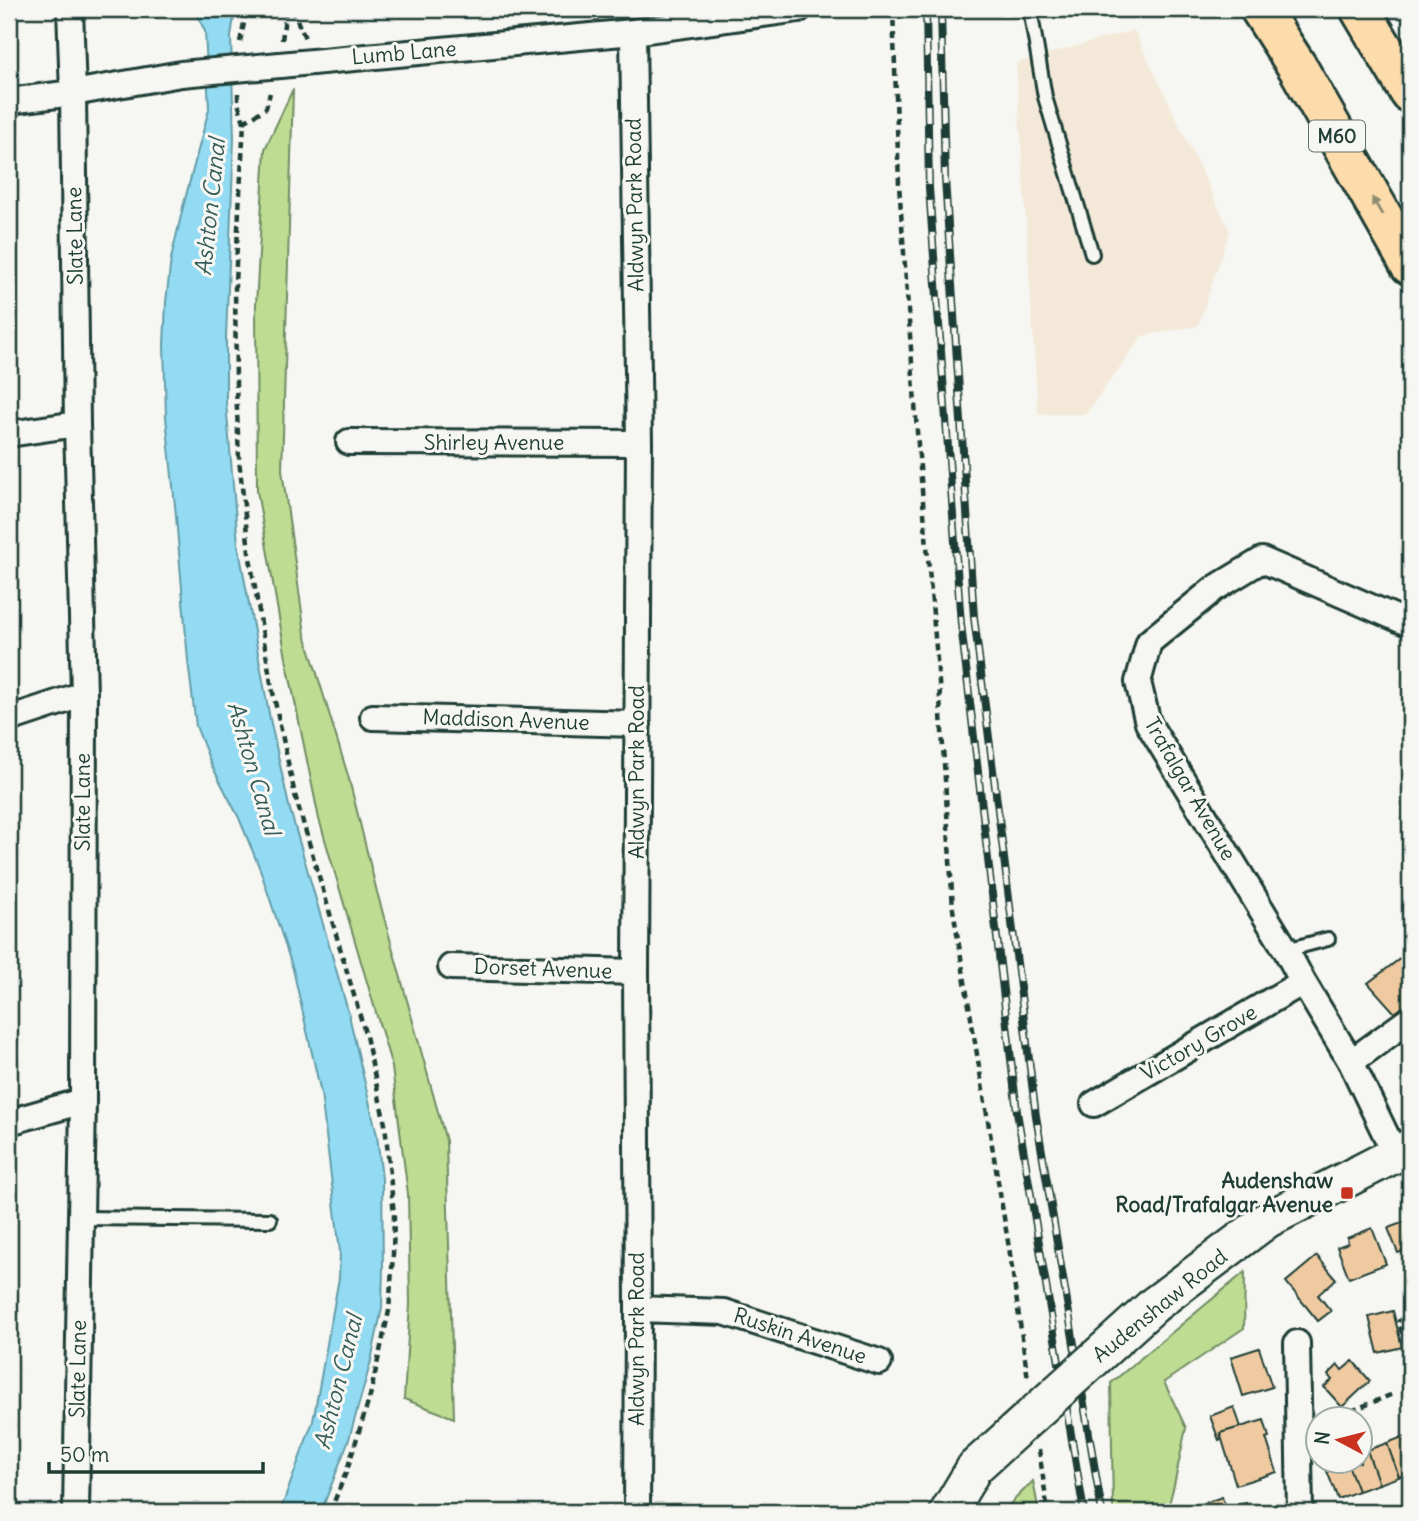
<svg xmlns="http://www.w3.org/2000/svg" width="1419" height="1521" font-family="Delius,sans-serif">
  <rect width="100%" height="100%" fill="#f6f6f2"/>
  <filter id="ink" filterUnits="userSpaceOnUse"><feTurbulence type="fractalNoise" baseFrequency=".0143" numOctaves="2"/><feDisplacementMap in="SourceGraphic" scale="14" xChannelSelector="R" yChannelSelector="G"/><feConvolveMatrix kernelMatrix="1 2 1 2 8 2 1 2 1" color-interpolation-filters="sRGB"/></filter>
  <g filter="url(#ink)">
    <path fill="#f4e9d9" d="M1134 30 1230 231 1198 326 1142 336 1086 414H1038L1016 63Z"/>
    <path fill="#bfdc93" stroke="#6f8c64" stroke-width="2" d="M293 89 282 470 305 634 349 779 377 892 446 1141 454 1418 404 1399 410 1304 408 1194 392 1067 319 819 286 658 257 491 256 305 265 149Z
      M1245 1272 1244 1328 1164 1382 1186 1428 1174 1485 1167 1512H1113L1111 1383Z
      M1033 1481 1039 1512H1002Z"/>
    <path fill="#92dbf3" stroke="#649ca7" stroke-width="2" d="M196 9H235L231 37 234 139 226 337V402L238 544 270 719 289 806 348 1011 377 1135 382 1179 383 1267 382 1308 371 1361 349 1439 321 1512H280L313 1421 339 1278 340 1252 321 1093 293 969 260 869 239 818 211 764 196 726 188 661 176 516 166 417 164 345 166 302 171 259 183 207 209 109 205 31 196 13Z"/>
    <path fill="#efcaa0" stroke="#1f3d34" stroke-width="2" d="M1410 951V1014L1401 1020 1368 983Z
      M1410 1220V1248L1398 1253 1388 1228Z
      M1372 1228 1386 1264 1349 1278 1337 1247 1348 1243 1347 1238Z
      M1317 1256 1336 1279 1318 1295 1331 1311 1318 1321 1286 1282Z
      M1393 1311 1402 1347 1378 1353 1369 1317Z
      M1259 1348 1272 1387 1243 1396 1231 1357Z
      M1353 1361 1370 1381 1342 1407 1324 1387 1332 1380 1328 1375 1338 1365 1342 1370Z
      M1234 1407 1241 1427 1220 1433 1221 1439 1219 1440 1210 1416Z
      M1264 1420 1269 1437 1266 1438 1277 1472 1236 1485 1220 1433Z
      M1405 1436 1410 1450V1472L1399 1477 1387 1443Z
      M1387 1443 1399 1477 1379 1484 1367 1450Z
      M1367 1450 1379 1484 1358 1491 1347 1462H1360V1453Z
      M1337 1462H1347L1358 1491 1338 1499 1325 1466Z
      M1222 1497 1226 1509 1218 1512H1201L1199 1505Z
      M1246 1503 1249 1512H1218L1226 1509Z"/>
    <g fill="none" stroke-linecap="round" stroke-linejoin="round">
      <defs>
        <path id="lane" d="M1030 9 1045 97 1092 254
          M1286 950 1328 939
          M81 1218 270 1220"/>
        <path id="street" d="M70 9 73 93 77 424 84 694 83 1101 76 1512
          M633 32 639 443 636 972 638 1309 637 1512
          M280 65 633 32 799 9
          M9 101 73 93 181 74
          M9 434 77 424
          M349 442 639 443
          M373 717 638 724
          M9 719 84 694
          M451 967 636 972
          M1351 1062 1410 1019
          M1094 1104 1303 982
          M9 1122 83 1101
          M1395 1154 1351 1062 1303 982 1286 950 1148 723 1138 682 1149 642 1214 589 1262 560 1410 624
          M638 1309 724 1312 879 1362
          M1297 1343 1300 1512"/>
        <path id="secondary" d="M1155 1304 1267 1220 1410 1147
          M948 1512 975 1467"/>
        <path id="highway" d="M1260 9 1298 68 1410 265
          M1360 9 1410 93"/>
      </defs>
      <use href="#lane" stroke="#1f3d34" stroke-width="18"/>
      <use href="#street" stroke="#1f3d34" stroke-width="30"/>
      <use href="#secondary" stroke="#1f3d34" stroke-width="40"/>
      <use href="#highway" stroke="#1f3d34" stroke-width="44"/>
      <path stroke="#1f3d34" stroke-width="4.5" stroke-dasharray="7 5" stroke-linecap="butt" d="M292 9 305 38
        M893 9 899 184 918 445 939 682 953 909 1010 1254 1028 1379
        M282 40 286 9
        M240 42 247 9
        M238 93V103L244 122 235 282 236 385 239 459 249 552 271 683 295 795 366 1036 385 1124 394 1215 393 1255 389 1311 370 1396 347 1470 330 1512
        M244 122 266 108 270 93
        M1405 1345 1399 1321 1410 1317
        M1329 1420 1393 1394
        M1039 1450 1048 1512"/>
      <use href="#lane" stroke="#f6f6f2" stroke-width="12"/>
      <use href="#street" stroke="#f6f6f2" stroke-width="24"/>
      <use href="#secondary" stroke="#f6f6f2" stroke-width="35"/>
      <use href="#highway" stroke="#fddcac" stroke-width="38"/>
      <defs>
        <path id="rail" d="M926 9 929 188 961 624 1017 1112 1084 1512
          M941 9 945 179 974 617 1036 1116 1102 1512"/>
      </defs>
      <use href="#rail" stroke="#1f3d34" stroke-width="8"/>
      <use href="#rail" stroke="#f6f6f2" stroke-width="5" stroke-dasharray="16" stroke-linecap="butt"/>
      <defs>
        <path id="street-bridge" d="M181 74 280 65"/>
        <path id="secondary-bridge" d="M975 1467 1155 1304"/>
      </defs>
      <use href="#street-bridge" stroke="#1f3d34" stroke-width="30" stroke-linecap="butt"/>
      <use href="#secondary-bridge" stroke="#1f3d34" stroke-width="40" stroke-linecap="butt"/>
      <use href="#street-bridge" stroke="#f6f6f2" stroke-width="24"/>
      <use href="#secondary-bridge" stroke="#f6f6f2" stroke-width="35"/>
    </g>
    <defs><path id="oneway-solid" d="M-6-.8H1V-3.2L6.5 0L1 3.2V.8H-6Z" transform="scale(1.75)"/></defs>
    <use fill="#8e8c70" href="#oneway-solid" transform="translate(1377 206) rotate(-120)"/>
  </g>
  <rect fill="#c8321e" stroke="#f6f6f2" stroke-width="2.5" x="1340" y="1186" width="14" height="14" rx="3.5"/>
  <g text-anchor="middle" stroke-width="6" stroke-linejoin="round" paint-order="stroke">
    <rect fill="#f6f6f2" stroke="#60746d" stroke-width="2" x="1309" y="120.5" width="56" height="31" rx="5"/>
    <g font-size="19" font-weight="bold" fill="#1f3d34">
      <text x="1337" y="143">M60</text>
    </g>
    <g font-size="21" fill="#1f3d34" stroke="#f6f6f2">
      <text transform="translate(404 53) rotate(-5)" y="7">Lumb Lane</text>
      <text transform="translate(635 205) rotate(-91)" y="7">Aldwyn Park Road</text>
      <text transform="translate(75 236) rotate(-91)" y="7">Slate Lane</text>
      <text x="494" y="450">Shirley Avenue</text>
      <text transform="translate(506 720) rotate(2)" y="7">Maddison Avenue</text>
      <text transform="translate(637 772) rotate(-90)" y="7">Aldwyn Park Road</text>
      <text transform="translate(1190 789) rotate(60)" y="7">Trafalgar Avenue</text>
      <text transform="translate(83 802) rotate(-90)" y="7">Slate Lane</text>
      <text transform="translate(543 969) rotate(2)" y="7">Dorset Avenue</text>
      <text transform="translate(1199 1043) rotate(-30)" y="7">Victory Grove</text>
      <text transform="translate(1160 1306) rotate(-39)" y="7">Audenshaw Road</text>
      <text transform="translate(800 1336) rotate(18)" y="7">Ruskin Avenue</text>
      <text transform="translate(637 1339) rotate(-90)" y="7">Aldwyn Park Road</text>
      <text transform="translate(78 1369) rotate(-89)" y="7">Slate Lane</text>
    </g>
    <g font-size="21" font-weight="bold" fill="#1f3d34" stroke="#f6f6f2" text-anchor="end">
      <text x="1333" y="1188">Audenshaw<tspan x="1333" dy="24">Road/Trafalgar Avenue</tspan></text>
    </g>
    <g font-size="23" font-style="italic" fill="#365d5a" stroke="#f6f6f2">
      <text transform="translate(210 207) rotate(-84)" y="8">Ashton Canal</text>
      <text transform="translate(254 768) rotate(74)" y="8">Ashton Canal</text>
      <text transform="translate(338 1382) rotate(-76)" y="8">Ashton Canal</text>
    </g>
  </g>
  <rect width="1419" height="1521" fill="none" stroke="#f6f6f2" stroke-width="35"/>
  <rect x="18" y="18" width="1384" height="1486" fill="none" stroke="#1f3d34" stroke-width="2.5" filter="url(#ink)"/>
  <g transform="translate(1339 1440) rotate(277)"><circle r="33" fill="#f6f6f2" stroke="#a0aca6" stroke-width="2"/>
  <path d="M0-5L12 26L0 18L-12 26Z" fill="#c8321e"/>
  <text y="-10" font-size="19" font-weight="bold" text-anchor="middle" fill="#1f3d34">N</text>
  </g>
  <path d="M49 1462v10h214v-10" fill="none" stroke="#1f3d34" stroke-width="3.5"/>
  <text x="60" y="1462" font-size="21" fill="#1f3d34" stroke="#f6f6f2" stroke-width="5" paint-order="stroke">50 m</text>
</svg>
